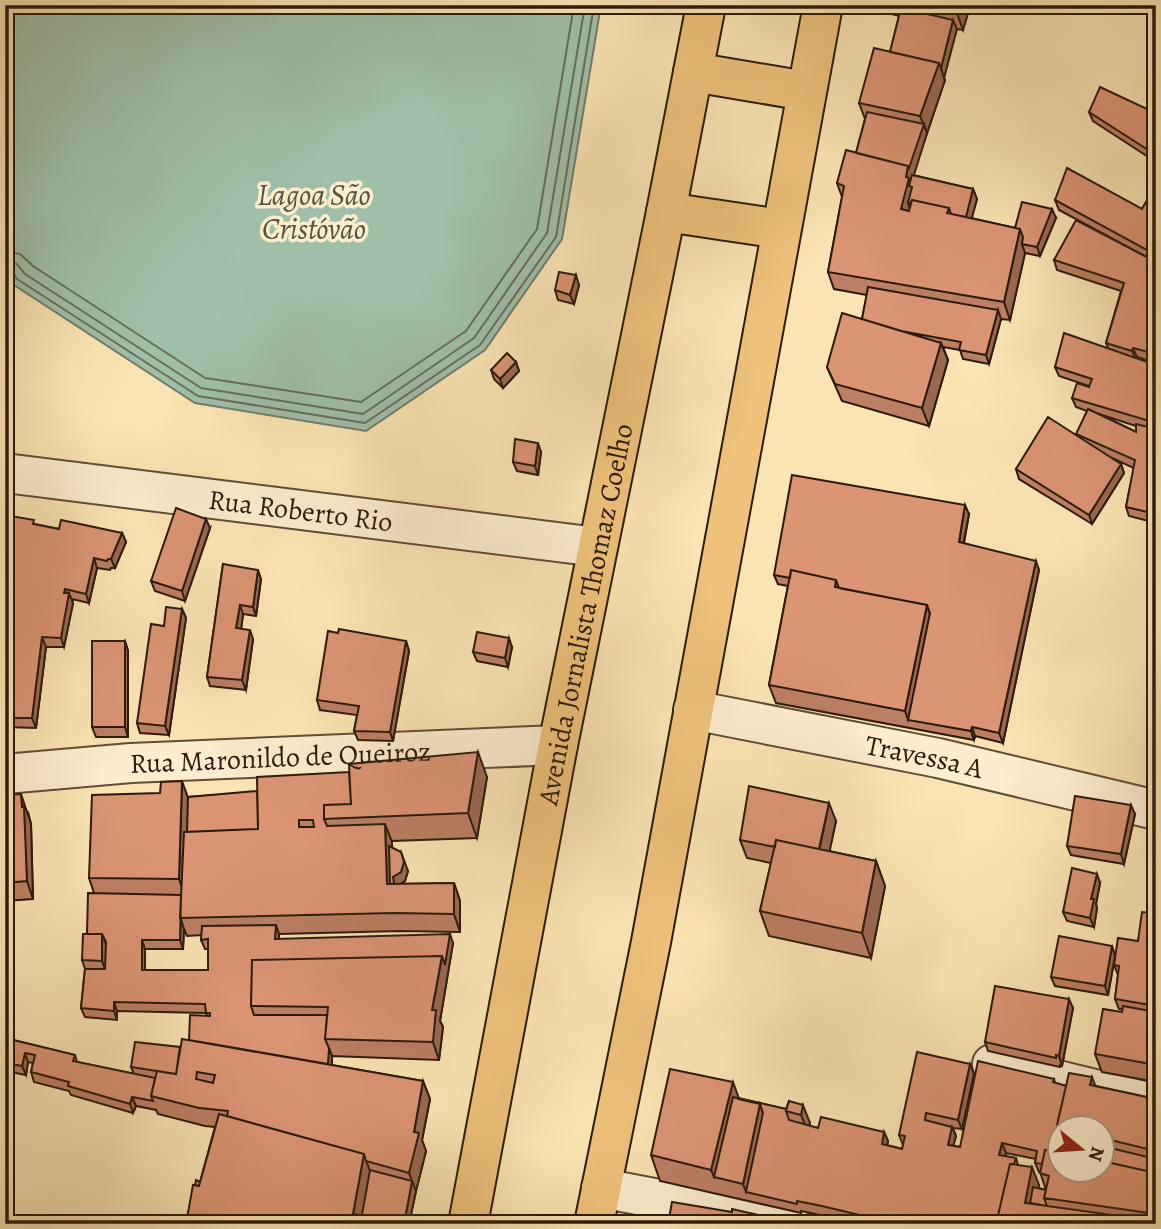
<svg xmlns="http://www.w3.org/2000/svg" width="1161" height="1229" font-family="Alegreya,serif">
  <rect width="100%" height="100%" fill="#fbe4b3"/>
  <filter id="stains"><feTurbulence type="fractalNoise" baseFrequency=".00286" numOctaves="4"/><feColorMatrix values="0 0 0 0 .2 0 0 0 0 .09 0 0 0 0 .02 0 0 0 .5 -.17"/></filter>
  <radialGradient id="worn" r=".72"><stop offset=".6" stop-color="#630" stop-opacity="0"/><stop offset="1" stop-color="#630" stop-opacity=".3"/></radialGradient>
  <path fill="#9fbfa9" stroke="#717d6b" stroke-width="2" d="M5 5H601L562 239 485 350 366 431 195 403 11 283 5 268Z"/>
  <g fill="none" stroke-linecap="round" stroke-linejoin="round">
    <path stroke="#666d5b" stroke-width="2" d="M5 251 20 254 33 266 205 378 361 402 466 331 537 229 574 5
      M5 261 17 264 25 274 201 388 363 414 474 338 547 233 585 5
      M5 270 12 271 17 279 198 396 365 423 480 345 556 237 594 5"/>
    <defs>
      <g id="street">
        <path id="s1" d="M5 473 597 547"/>
        <path id="s2" d="M693 710 938 758 1156 810"/>
        <path id="s3" d="M5 774 131 763 558 745"/>
        <path d="M992 1064 1156 1104"/>
        <path d="M601 1188 791 1224"/>
      </g>
      <g id="primary">
        <path d="M693 72 806 91"/>
        <path d="M666 212 781 229"/>
        <path id="s4" d="M468 1224 558 745 666 212 706 5"/>
        <path d="M594 1224 651 942 823 5"/>
      </g>
    </defs>
    <use href="#street" stroke="#604d36" stroke-width="42"/>
    <use href="#primary" stroke="#2c1b0d" stroke-width="42"/>
    <use href="#street" stroke="#fcedce" stroke-width="38"/>
    <use href="#primary" stroke="#eec27a" stroke-width="38"/>
  </g>
  <path fill="#bc7f64" stroke="#2c1b0d" stroke-width="2" fill-rule="evenodd" d="M882 5 970 6 963 30 956 29 944 78 945 80 913 175 973 189 977 199 971 218 1015 228 1056 218 1040 256 1025 253 1010 320 1001 319 989 364 963 359 960 350 943 347 948 360 929 426 842 401 827 367 862 319 867 295 834 289 828 272 842 197 837 183 856 153 865 119 859 103 890 52 899 16 884 12Z
    M1133 5H1156V14L1134 9Z
    M1149 110H1156V162L1093 121 1089 112Z
    M1156 185V262L1059 210 1055 200 1142 209Z
    M1054 260 1156 262V363L1137 357 1136 358 1156 365V523L1129 516 1126 507 1134 468 1112 458 1121 464 1124 473 1092 524 1019 479 1016 469 1077 435 1087 411 1076 407 1072 398 1089 386 1059 376 1055 367 1108 348 1106 343 1121 291 1057 270ZM1099 414 1136 426V432Z
    M579 285 574 304 558 300 555 290Z
    M516 362 519 371 503 388 494 379 491 370Z
    M541 452 538 475 517 471 513 462Z
    M969 514 964 543 1039 570 1003 743 975 736 974 740 776 703 769 685 788 586 778 584 774 575Z
    M5 515 35 524 59 529 122 533 126 542 115 568H111L110 570 97 568 89 603 72 599 73 603 64 647H46L36 728 6 727V749H5Z
    M210 528 185 601 155 591 151 581Z
    M223 564 261 579 256 616 243 614 241 629 253 639 246 690 210 686 207 677Z
    M182 609 186 618 169 735 140 733 137 723 164 626Z
    M125 641 128 651V737H96L92 727Z
    M406 641 409 651 393 741 358 740 354 731 357 715 320 710 317 700Z
    M512 647 508 667 477 661 473 652Z
    M487 777 477 838 392 841V848L408 871 405 881 400 884 454 883 460 901V932L400 931 279 934V939L453 943 440 1021 443 1027 439 1060 332 1056V1065L423 1081 430 1099 422 1140 426 1151 416 1191 409 1224H186L195 1185 200 1182 215 1127 205 1126 158 1114 156 1110 136 1106 133 1113 71 1095 69 1091 34 1082 31 1072 33 1063 28 1062 26 1075 5 1071V1038L75 1055 77 1062 134 1074 131 1067 180 1047 189 1040 207 1016 206 1013 117 1011V1020L85 1017 81 1008 85 969 82 960 94 893 89 878 160 793 188 797ZM184 929 187 936 202 935 201 940 205 949H208V970H145V949H183Z
    M5 795 28 812 31 824 33 899 5 901Z
    M1135 814 1124 864 1071 855 1067 846Z
    M836 821 829 851 876 861 885 886 871 958 769 936 760 911 771 863 747 858 740 840Z
    M1156 855V882L1152 881 1149 871Z
    M1100 883 1096 904 1097 908 1094 927 1067 921 1063 912Z
    M1156 886V1082L1102 1072 1095 1054 1122 1012 1123 1009H1119L1115 999 1118 975 1114 965 1138 941 1150 913Z
    M1112 946 1115 956 1108 995 1055 986 1051 977Z
    M1073 1008 1062 1066 1060 1065V1067L988 1051 985 1042Z
    M974 1074 962 1129 953 1128 956 1136 953 1146 960 1147 1054 1079 1055 1083 1066 1086H1096L1156 1099V1224H862L801 1211V1213L660 1181 651 1155 738 1098 786 1109 789 1101 810 1123 809 1126 818 1128 884 1132 888 1141 887 1145 902 1149 903 1145 899 1135ZM1060 1128H1102V1170H1060ZM1006 1153 1036 1159 1035 1163 1039 1172H1040L1046 1190 1038 1188 1039 1185 1018 1165 1016 1158 1005 1156Z"/>
  <path fill="#996851" stroke="#2c1b0d" stroke-width="2" d="M954 5 970 6 963 30Z
    M953 20 957 29 944 78 941 68Z
    M939 63 945 80 927 133 920 116Z
    M924 124 927 133 913 178 915 184 908 203 911 212 901 209 908 166Z
    M973 189 977 199 969 229 965 219Z
    M1052 209 1056 218 1040 256 1037 247Z
    M1020 229 1026 245 1022 244 1025 253 1010 320 1004 302Z
    M576 275 579 285 574 304 570 295Z
    M998 310 1001 319 989 364 986 355Z
    M941 343 948 360 929 426 922 408Z
    M1133 348 1137 357 1136 360 1132 351Z
    M516 362 519 371 503 388 500 379Z
    M538 443 541 452 538 475 535 466Z
    M1121 464 1124 473 1092 524 1089 515Z
    M965 505 969 514 962 551 959 542Z
    M206 519 210 528 185 601 182 591Z
    M122 533 126 542 115 568 111 559Z
    M94 558 97 568 89 603 86 594Z
    M1036 561 1039 570 1003 743 999 733Z
    M258 570 261 579 256 616 253 607Z
    M65 589 68 599 69 593 73 603 64 647 61 638Z
    M240 605 243 614 240 638 236 628Z
    M927 605 933 623 908 720 905 711Z
    M182 609 186 618 169 735 165 726Z
    M250 630 253 639 246 690 242 680Z
    M42 637 46 647 36 728 32 718Z
    M509 638 512 647 508 667 505 658Z
    M125 641 128 651V737L125 727Z
    M406 641 409 651 393 741 390 732Z
    M5 724 6 727V749L5 746Z
    M972 727 975 736 974 740 971 731Z
    M478 752 487 777 477 838 468 813Z
    M182 781 191 806 188 904 179 879Z
    M21 794 31 824 33 899 27 881Z
    M829 803 836 821 825 873 818 856Z
    M1131 805 1135 814 1124 864 1121 854Z
    M385 824 392 842 393 892 387 884Z
    M401 852 408 871 405 881 397 886 394 892 393 877Z
    M876 861 885 886 871 958 862 933Z
    M1097 874 1100 883 1096 904 1097 908 1094 927 1090 918 1091 899Z
    M454 883 460 901V932L454 914Z
    M181 919 184 929 183 949 180 940Z
    M276 925 279 934V948L275 939Z
    M102 934 109 952 108 978 102 961Z
    M450 934 453 943 440 1021 443 1027 439 1060 433 1042 432 1010 442 956Z
    M142 940 145 949V979L142 970Z
    M1112 946 1115 956 1108 995 1105 986Z
    M1069 999 1073 1008 1062 1066 1059 1056Z
    M114 1002 117 1011V1020L114 1011Z
    M329 1048 332 1056 331 1081 327 1071Z
    M25 1053 28 1062 26 1075 22 1066Z
    M970 1064 974 1074 962 1129 958 1120Z
    M1092 1077 1099 1095 1090 1085Z
    M423 1081 430 1099 422 1140 426 1151 416 1191 409 1173 414 1132Z
    M733 1082 742 1107 714 1177 711 1170Z
    M132 1097 136 1106 133 1113 130 1104Z
    M760 1104 766 1122 746 1192 743 1184Z
    M803 1105 810 1123 808 1133 801 1115Z
    M952 1127 956 1136 951 1154 948 1145Z
    M884 1132 888 1141 885 1153 882 1144Z
    M1002 1143 1006 1153 1003 1165 999 1155Z
    M364 1154 373 1180 365 1224H357L353 1214Z
    M1032 1167 1039 1185 1033 1212 1025 1203Z
    M412 1181 416 1191 409 1224H404Z"/>
  <path fill="#db9474" stroke="#2c1b0d" stroke-width="2" fill-rule="evenodd" d="M901 8 953 20 941 68 939 63 890 52Z
    M874 48 939 63 920 116 859 103Z
    M1100 87 1149 110 1151 107 1156 110V155L1089 112Z
    M867 112 924 124 909 168 908 166 856 153Z
    M846 150 908 166 906 177 909 178 901 209 909 211 912 200 949 208 947 213 1020 229 1004 302 828 272 844 186 837 183Z
    M1067 168 1142 209 1156 185V255L1055 200Z
    M912 175 973 189 966 217 951 214 949 208 912 200 910 204 908 203 912 187 909 186Z
    M1022 202 1052 209 1037 247 1022 244 1023 237 1020 229 1015 228Z
    M1076 220 1156 262V354L1133 348 1132 351 1106 343 1124 283 1054 260Z
    M559 272 576 275 570 295 555 290Z
    M868 287 998 310 986 355 959 350 961 342 901 331 862 319Z
    M842 313 941 343 922 408 835 384 827 367Z
    M1064 333 1156 365V423L1072 398 1077 383 1089 387 1092 379 1055 367Z
    M507 353 516 362 500 379 491 370Z
    M1088 409 1136 432V424L1156 429V514L1126 507 1135 460 1076 434Z
    M1048 417 1121 464 1089 515 1016 469Z
    M515 439 538 443 535 466 513 462Z
    M792 475 965 505 959 542 1036 561 999 733 972 727 971 731 908 720 930 613 927 605 839 588 836 580 791 570 790 578 774 575Z
    M176 508 206 519 182 591 151 581Z
    M5 515 34 520 33 524 59 529 61 520 122 533 111 559H108L107 561 94 558 86 594 65 589 64 593H69L61 638 42 637 32 718H5L6 602H5Z
    M223 564 258 570 253 607 240 605 236 628 250 630 242 680 207 677Z
    M791 570 836 580 835 587 927 605 905 711 769 685Z
    M166 607 182 609 165 726 137 723 151 624 164 626Z
    M339 629 406 641 390 732 354 731 359 706 317 700 328 631 338 633Z
    M477 632 509 638 505 658 473 652Z
    M92 641H125V727H92Z
    M478 752 468 813 324 819V805L351 804 349 764Z
    M349 772 351 804 324 805V819L327 826 385 824 387 884 454 883V914L394 913 180 918 184 832 258 829 257 777ZM299 820H313L314 827H299Z
    M182 781 179 879 89 878 92 795 160 793 161 782Z
    M749 786 829 803 819 849 776 840 775 847 740 840Z
    M257 791 258 829 187 832 188 797Z
    M21 794 22 807 24 806 27 881 5 883V795Z
    M1075 796 1131 805 1121 854 1067 846Z
    M776 840 876 861 862 933 760 911Z
    M389 846 401 852 404 862 401 872 393 877 394 884H390Z
    M1156 855V874L1149 871Z
    M1072 868 1097 874 1091 899H1094L1090 918 1063 912Z
    M1156 886V1006L1115 999 1119 966 1114 965 1118 938 1138 941 1142 912 1150 913Z
    M88 893 181 895 180 940H142V970H208V939L201 940 202 926 276 925 275 939 450 934 445 965 442 956 252 960 251 1006 254 1015H327L325 1039 329 1048 328 1064 189 1040 190 1015 210 1016V1013H206L205 1004 114 1002V1011L81 1008 85 969H105L106 942 102 934H87Z
    M83 934H102V961L82 960Z
    M1059 936 1112 946 1105 986 1051 977Z
    M442 956 432 1010H436L433 1042 325 1039 328 1007 251 1006 252 960Z
    M995 986 1069 999 1059 1056 1056 1055V1058L985 1042Z
    M1123 1006 1156 1012V1065L1095 1054 1103 1009 1122 1012Z
    M5 1038 75 1055 73 1061 155 1078 151 1096 153 1101 132 1097 130 1104 68 1086 69 1082 31 1072 35 1055 25 1053 22 1066 5 1063Z
    M182 1039 423 1081 414 1132 419 1133 409 1173 366 1161 364 1154 227 1116 228 1111 199 1108 151 1096 157 1071 176 1074ZM197 1072 215 1075 213 1083 196 1079Z
    M135 1042 180 1047 176 1074 131 1067Z
    M917 1052 970 1064 958 1120 926 1113 925 1120 952 1127 948 1145 960 1147 978 1061 1054 1079 1053 1082 1066 1086 1054 1138 1057 1147 1056 1152 1045 1150 1042 1164 1035 1163 1037 1151 1002 1143 999 1155 1016 1158 1014 1164H1010L996 1224H897L822 1206 797 1201V1204L746 1192 763 1113 760 1104 738 1099V1098L786 1109V1111L789 1120 818 1128 821 1117 884 1132 882 1144 902 1149 905 1136 899 1135Z
    M670 1069 733 1082 711 1170 651 1155Z
    M1069 1073 1092 1077 1090 1085 1156 1099V1151L1102 1138V1128H1060V1140L1054 1138Z
    M733 1097 760 1104 743 1184 714 1177Z
    M789 1101 803 1105 801 1115 786 1111Z
    M219 1114 364 1154 353 1214 359 1215 357 1224H186L193 1185 199 1186Z
    M1102 1146 1156 1159V1173L1102 1161Z
    M1045 1150 1060 1153V1170H1102V1161L1156 1173V1214L1044 1198 1049 1176 1040 1173Z
    M1010 1164 1032 1167 1025 1203 1156 1221V1224H996Z
    M370 1170 412 1181 404 1224H362L361 1220Z
    M196 1180 200 1182 199 1186 195 1185Z
    M1033 1187 1046 1190 1044 1198 1047 1206 1030 1203Z
    M672 1202 732 1212V1209L799 1224H668Z"/>
  <g text-anchor="middle" stroke-width="7" stroke-linejoin="round" paint-order="stroke">
    <g font-size="28" fill="#2c1b0d" stroke="#fcedce">
      <text dy="10" stroke="none"><textPath href="#s1" startOffset="298">Rua Roberto Rio</textPath></text>
      <text dy="10" stroke="none"><textPath href="#s4" startOffset="621">Avenida Jornalista Thomaz Coelho</textPath></text>
      <text dy="10" stroke="none"><textPath href="#s3" startOffset="276">Rua Maronildo de Queiroz</textPath></text>
      <text dy="10" stroke="none"><textPath href="#s2" startOffset="236">Travessa A</textPath></text>
    </g>
    <g font-size="30" font-style="italic" fill="#545444" stroke="#fcedce">
      <text x="314" y="205">Lagoa São<tspan x="314" dy="34">Cristóvão</tspan></text>
    </g>
  </g>
  <rect width="1161" height="1229" fill="none" stroke="#fbe4b3" stroke-width="28"/>
  <rect x="7" y="7" width="1147" height="1215" fill="none" stroke="#2c1b0d" stroke-width="3.5"/>
  <rect x="14" y="14" width="1133" height="1201" fill="none" stroke="#2c1b0d" stroke-width="2"/>
  <g transform="translate(1081 1149) rotate(108)"><circle r="33" fill="#fcedce" stroke="#a99981" stroke-width="2"/>
  <path d="M0-5L12 26L0 18L-12 26Z" fill="#8f2418"/>
  <text y="-10" font-size="19" font-weight="bold" text-anchor="middle" fill="#2c1b0d">N</text>
  </g>
  <rect width="100%" height="100%" filter="url(#stains)"/>
  <rect width="100%" height="100%" fill="url(#worn)"/>
</svg>
